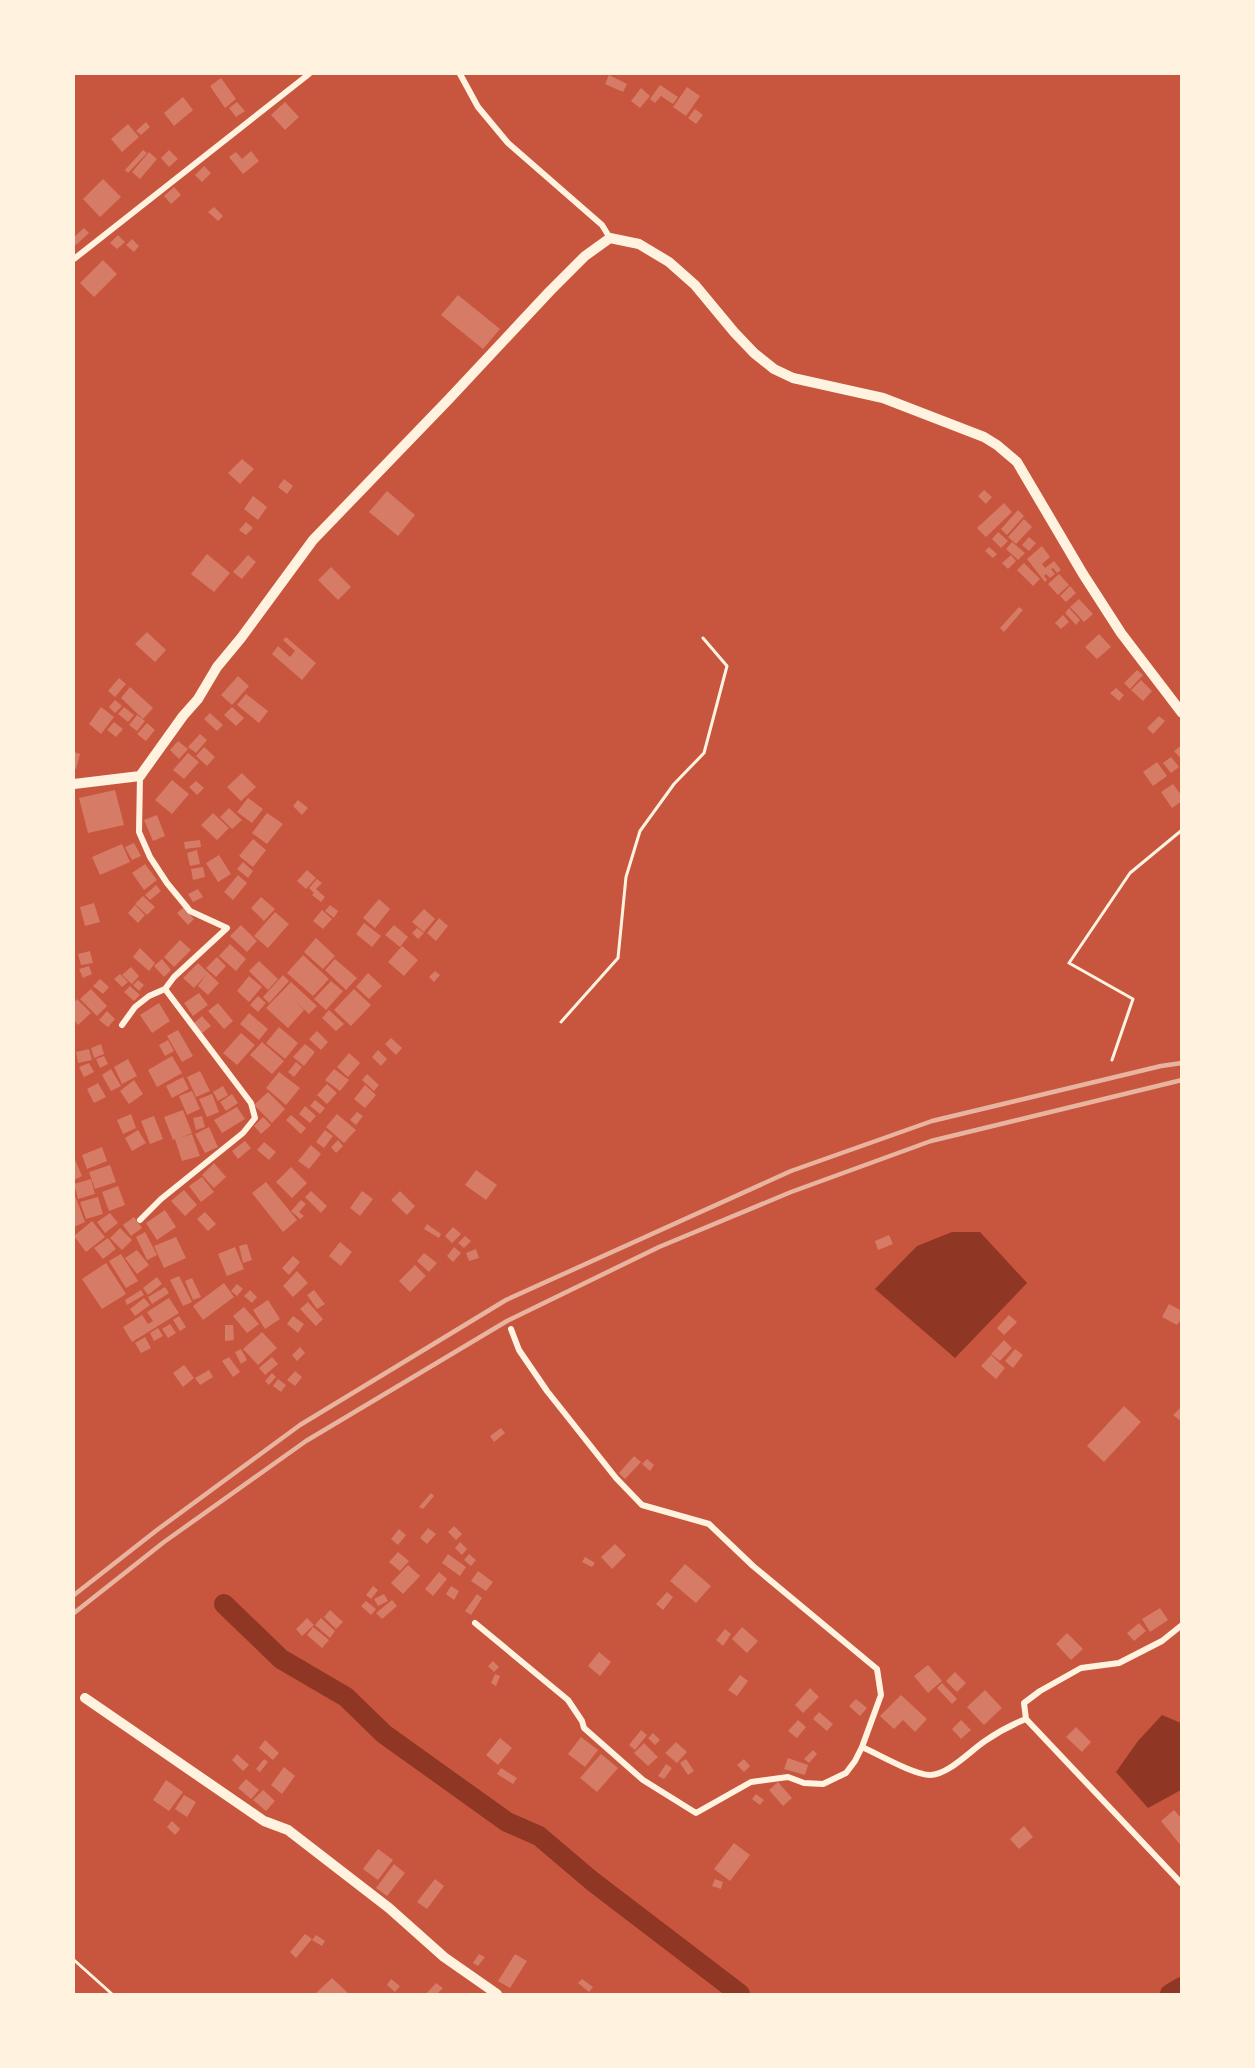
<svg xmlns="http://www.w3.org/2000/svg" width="1255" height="2068" font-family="Roboto,sans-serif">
  <rect width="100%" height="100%" fill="#c8553d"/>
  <path fill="#8f3625" d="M952 1232H980L1027 1283 955 1358 875 1289 917 1246Z
    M1162 1715 1181 1723V1790L1148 1808 1116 1772 1138 1741Z"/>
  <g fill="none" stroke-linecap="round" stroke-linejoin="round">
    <path stroke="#8f3625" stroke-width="20" d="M224 1604 281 1659 346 1697 384 1734 507 1822 539 1836 592 1881 740 1994
      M1170 1994 1182 1987"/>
  </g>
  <path fill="#d67c66" d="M609 75 627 84 623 92 605 84Z
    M221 78 236 99 225 108 210 86Z
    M660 85 678 97 673 104 661 96 655 103 650 99Z
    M687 87 700 96 686 116 673 107Z
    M641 88 650 96 640 108 631 101Z
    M183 97 193 110 174 126 164 113Z
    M237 102 245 111 236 117 229 108Z
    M285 102 299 117 285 130 271 115Z
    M695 109 703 115 696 124 688 118Z
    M146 122 150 127 141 135 136 131Z
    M128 124 139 137 122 152 111 139Z
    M143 150 147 153 128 173 125 170Z
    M169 150 178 159 169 167 161 158Z
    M251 151 259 161 243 174 229 157 236 152 242 159Z
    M149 152 157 159 140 179 132 172Z
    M204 166 211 173 202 182 195 175Z
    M103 179 121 197 100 217 83 199Z
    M174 187 181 195 171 204 164 196Z
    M214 207 223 216 218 221 208 212Z
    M84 228 89 233 76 245 74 242V237Z
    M118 235 125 242 117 249 110 243Z
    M132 239 139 246 134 252 126 245Z
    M103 260 117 274 94 297 80 283Z
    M458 295 500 329 483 349 441 315Z
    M242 459 254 469 240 484 228 473Z
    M284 479 293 486 287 494 278 487Z
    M984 490 992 497 986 504 978 496Z
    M387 491 415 515 398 536 369 512Z
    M253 496 267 507 258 520 244 509Z
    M1004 503 1012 512 986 537 977 528Z
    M1018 510 1024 516 1007 535 1001 529Z
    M1024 519 1032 527 1016 544 1008 537Z
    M246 522 253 528 246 535 239 530Z
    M998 532 1008 541 1001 548 992 539Z
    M1029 537 1036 543 1029 551 1022 545Z
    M1012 542 1025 553 1018 560 1006 549Z
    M1042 546 1050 557 1042 564 1045 568 1054 561 1061 570 1057 573 1053 568 1051 569 1055 574 1050 578 1046 574 1044 576 1047 580 1045 582 1027 559Z
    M989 547 997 554 993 558 985 551Z
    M207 554 230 573 214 592 191 574Z
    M248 555 256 562 242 579 233 572Z
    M1011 555 1016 561 1008 569 1002 563Z
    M1024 563 1040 579 1033 586 1017 570Z
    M331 567 351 587 338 600 318 580Z
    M1059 574 1069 585 1058 595 1048 584Z
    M1070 586 1076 593 1066 602 1060 596Z
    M1079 599 1093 614 1084 622 1070 607Z
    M1019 607 1023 610 1004 632 1000 628Z
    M1069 608 1080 620 1076 625 1065 613Z
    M1063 615 1069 622 1061 629 1055 623Z
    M147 632 166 650 155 662 135 644Z
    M1099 634 1111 647 1097 659 1085 647Z
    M286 637 316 663 302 680 272 654 278 646 290 657 295 651 283 640Z
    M1137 670 1143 675 1130 689 1124 683Z
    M238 676 249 686 232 705 221 695Z
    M119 678 126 684 115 697 108 691Z
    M1141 680 1152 691 1143 701 1131 690Z
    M130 687 153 708 143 719 121 698Z
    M1116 688 1124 695 1119 701 1110 693Z
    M246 694 268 711 259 723 237 705Z
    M115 700 122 706 115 713 109 707Z
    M101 707 114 717 101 734 89 724Z
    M124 707 134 715 128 722 118 714Z
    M232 707 244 718 236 726 224 715Z
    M210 713 223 725 217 731 204 719Z
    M137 715 145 721 137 731 129 725Z
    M1159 716 1165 721 1153 734 1147 728Z
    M114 722 123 729 116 737 107 730Z
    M147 723 155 730 146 741 137 734Z
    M200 734 207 740 196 753 188 747Z
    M178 741 188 749 179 759 170 750Z
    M1182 745V760L1174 751Z
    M204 747 215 757 207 766 196 756Z
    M74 752 80 754 76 769H74Z
    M188 753 199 762 184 779 173 770Z
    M1171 757 1179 767 1171 773 1163 763Z
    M1157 762 1167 776 1153 786 1143 772Z
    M242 773 256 787 241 801 227 787Z
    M172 780 189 794 172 814 155 800Z
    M196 781 204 788 197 795 189 787Z
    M1173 784 1182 796V801L1172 808 1161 792Z
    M115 790 124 825 88 833 79 798Z
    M248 798 263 809 252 823 237 812Z
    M298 800 308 808 302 815 293 806Z
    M229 808 242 820 232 829 220 817Z
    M213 813 229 828 217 840 201 825Z
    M267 813 283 824 267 844 252 833Z
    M157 815 165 836 153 841 144 820Z
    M253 839 266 850 253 867 239 856Z
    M200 840 201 847 185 849 184 842Z
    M134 843 141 856 132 860 125 847Z
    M122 844 130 862 100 875 92 857Z
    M197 850 200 864 190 866 187 853Z
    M219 855 231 874 218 882 206 863Z
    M243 862 253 871 248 878 237 869Z
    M145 864 157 880 144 890 132 873Z
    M203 867 205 877 193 880 191 869Z
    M307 870 316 878 306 889 297 881Z
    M238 875 247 883 233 900 224 892Z
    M317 879 322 883 316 889 325 897 321 902 312 895 314 893 309 888Z
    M156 885 161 891 150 900 145 895Z
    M198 889 203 897 193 902 188 894Z
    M143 896 155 907 147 915 135 904Z
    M261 897 275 909 264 921 251 908Z
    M379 899 390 909 375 928 363 918Z
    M94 903 100 922 85 926 80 907Z
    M135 905 145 915 138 923 128 913Z
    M330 905 338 911 334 918 325 911Z
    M184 907 194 919 188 925 177 913Z
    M424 909 435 919 424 932 412 922Z
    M322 910 332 919 323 929 313 921Z
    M275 912 289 924 268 948 254 936Z
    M439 918 448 926 436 941 427 933Z
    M364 923 381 936 372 947 356 934Z
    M241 925 257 941 247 952 230 936Z
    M394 925 408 937 400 947 385 935Z
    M417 928 424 933 418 939 412 933Z
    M316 938 335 956 323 969 304 952Z
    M180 940 191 950 174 967 164 957Z
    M230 944 246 959 236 971 219 956Z
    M402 946 418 960 404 976 388 962Z
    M140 948 155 963 149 971 133 957Z
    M90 951 93 963 81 965 78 954Z
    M303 955 329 979 313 996 287 973Z
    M217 957 226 966 216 977 206 968Z
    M162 959 171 970 164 977 154 966Z
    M335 959 357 978 346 990 325 970Z
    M259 961 278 979 268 990 249 971Z
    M198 963 219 983 208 995 198 986 206 975 194 988 183 978Z
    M89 966 92 974 83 978 79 969Z
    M131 967 139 976 132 984 122 975Z
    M435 971 440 975 434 982 429 977Z
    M368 973 382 986 369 999 356 987Z
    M120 974 128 982 122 987 114 979Z
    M283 975 289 981 269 1003 263 997Z
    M249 976 262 987 249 1002 237 991Z
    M100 979 109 987 103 994 93 986Z
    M138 980 144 985 139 991 133 985Z
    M331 981 343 991 326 1010 314 999Z
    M291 982 317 1006 309 1014 295 1001 304 1010 288 1028 266 1008Z
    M130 986 140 995 134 1001 124 992Z
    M91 989 107 1006 97 1016 80 999Z
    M354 989 371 1005 351 1026 334 1010Z
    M199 993 208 1005 193 1016 184 1003Z
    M258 996 266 1003 258 1012 250 1005Z
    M77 999 91 1013 78 1025 74 1020V1003Z
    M159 1003 170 1021 152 1033 140 1015Z
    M218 1003 233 1021 224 1029 208 1011Z
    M329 1010 344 1024 336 1031 322 1018Z
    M107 1011 115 1019 108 1027 99 1020Z
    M249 1013 268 1029 259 1040 240 1024Z
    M202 1016 211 1026 202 1033 194 1023Z
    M279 1027 298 1043 285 1059 266 1043Z
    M178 1030 193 1056 182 1062 167 1036Z
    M317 1031 328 1042 321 1050 309 1039Z
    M241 1033 255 1045 237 1065 223 1053Z
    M391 1038 402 1048 396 1055 385 1044Z
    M168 1040 174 1051 165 1056 159 1045Z
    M262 1042 284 1061 272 1074 250 1055Z
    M101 1044 104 1054 94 1058 91 1048Z
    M305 1044 315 1052 304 1066 293 1057Z
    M89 1049 92 1060 78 1063 76 1052Z
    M378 1050 387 1059 381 1066 372 1057Z
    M349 1053 360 1063 348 1077 337 1067Z
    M104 1056 108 1064 100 1068 96 1059Z
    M172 1056 182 1073 157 1087 148 1070Z
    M128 1059 137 1076 122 1084 114 1067Z
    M296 1062 302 1067 294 1077 288 1072Z
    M89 1063 94 1072 84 1077 79 1067Z
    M111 1069 121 1086 111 1091 102 1075Z
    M334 1069 349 1080 340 1091 325 1080Z
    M200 1071 210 1091 196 1097 187 1077Z
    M279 1072 300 1088 286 1105 266 1088Z
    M367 1074 379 1085 374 1091 362 1080Z
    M183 1077 189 1089 172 1098 166 1086Z
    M134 1080 143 1094 129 1104 120 1091Z
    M98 1083 106 1097 94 1103 87 1089Z
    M327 1084 337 1093 327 1104 317 1095Z
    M365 1085 376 1095 365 1108 354 1099Z
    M223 1086 228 1095 218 1101 213 1092Z
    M192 1091 200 1109 187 1115 179 1096Z
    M268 1092 285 1109 272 1123 254 1105Z
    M212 1094 219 1112 207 1117 199 1099Z
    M232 1094 238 1103 226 1111 220 1102Z
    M315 1100 325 1108 320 1114 310 1106Z
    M305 1106 316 1116 310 1123 299 1114Z
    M237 1107 245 1119 222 1133 214 1120Z
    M183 1110 192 1133 180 1138 192 1134 200 1156 182 1161 175 1139 173 1140 164 1117Z
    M357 1112 363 1116 356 1125 350 1120Z
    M131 1114 136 1128 123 1134 117 1120Z
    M337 1114 356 1130 344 1143 326 1127Z
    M291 1115 306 1128 301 1134 286 1120Z
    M154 1116 163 1139 150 1144 141 1121Z
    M202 1116 205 1127 196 1130 193 1118Z
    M263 1117 271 1125 261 1134 254 1126Z
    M209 1127 218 1147 205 1153 195 1134Z
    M138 1130 146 1143 132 1151 125 1138Z
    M325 1130 333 1136 324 1148 316 1142Z
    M338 1140 343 1146 336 1153 331 1147Z
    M245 1141 251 1148 238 1159 232 1151Z
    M264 1142 276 1152 269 1160 257 1150Z
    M311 1145 321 1154 309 1169 298 1161Z
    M102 1147 107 1161 87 1169 82 1155Z
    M74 1157 82 1176 74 1180Z
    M214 1163 226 1177 214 1188 202 1175Z
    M110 1165 116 1182 95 1189 89 1172Z
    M291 1167 307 1183 292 1198 276 1182Z
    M476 1170 497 1185 486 1200 465 1185Z
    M202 1177 214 1192 201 1202 189 1186Z
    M91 1179 95 1194 78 1199 74 1184Z
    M266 1182 297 1220 283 1232 252 1193Z
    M118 1186 125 1205 109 1211 102 1192Z
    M184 1190 197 1205 185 1216 171 1201Z
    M311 1191 327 1206 321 1213 305 1197Z
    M362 1191 373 1199 360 1216 350 1208Z
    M400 1191 415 1206 407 1215 391 1200Z
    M74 1193 85 1222 74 1227Z
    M98 1197 103 1214 86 1219 80 1202Z
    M301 1200 306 1204 299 1212 304 1216 300 1219 291 1211Z
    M165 1210 176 1227 157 1240 146 1223Z
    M205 1212 216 1224 208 1231 197 1219Z
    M110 1213 118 1223 105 1233 97 1222Z
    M134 1217 142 1228 131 1236 123 1225Z
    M92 1221 105 1237 86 1252 74 1236Z
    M427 1224 441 1234 439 1238 424 1229Z
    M453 1227 461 1234 452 1243 445 1236Z
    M120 1228 132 1240 122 1250 110 1238Z
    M145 1232 157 1255 147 1260 136 1237Z
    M889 1235 893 1244 878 1250 875 1241Z
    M465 1236 471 1241 464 1248 458 1243Z
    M176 1237 186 1258 164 1268 154 1246Z
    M108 1238 116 1249 103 1259 94 1248Z
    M340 1242 352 1252 341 1266 329 1256Z
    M247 1244 252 1260 243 1263 239 1246Z
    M235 1247 244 1269 227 1276 218 1254Z
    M454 1247 461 1253 453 1262 447 1256Z
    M476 1249 479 1258 469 1261 466 1253Z
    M137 1250 149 1265 137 1274 125 1258Z
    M424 1253 437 1263 429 1272 417 1261Z
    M121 1254 138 1281 126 1288 109 1261Z
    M293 1256 300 1262 289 1275 282 1268Z
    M106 1263 126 1294 102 1309 82 1279Z
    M415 1265 426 1276 410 1292 399 1281Z
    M297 1271 308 1283 293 1297 283 1286Z
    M179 1276 192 1302 183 1306 170 1280Z
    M157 1277 162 1284 148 1295 143 1288Z
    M192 1278 201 1297 193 1300 185 1281Z
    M224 1283 234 1297 203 1320 193 1306Z
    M237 1284 243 1289 237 1296 231 1291Z
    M165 1287 169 1293 152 1304 148 1297Z
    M141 1290 144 1295 127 1305 125 1300Z
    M250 1290 257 1297 252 1303 244 1296Z
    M314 1290 325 1304 317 1309 307 1295Z
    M144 1298 150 1305 135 1316 130 1309Z
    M169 1298 179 1313 132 1342 123 1327 142 1315 148 1324 153 1321 147 1312Z
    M268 1300 280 1319 265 1329 253 1310Z
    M308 1302 323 1319 316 1326 300 1309Z
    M1169 1304 1182 1311V1318L1177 1325 1162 1317Z
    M244 1307 259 1324 247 1333 233 1316Z
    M1009 1315 1017 1322 1004 1335 997 1328Z
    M179 1316 186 1327 180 1331 173 1320Z
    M293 1316 304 1324 298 1333 287 1324Z
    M170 1324 176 1333 168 1338 162 1329Z
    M225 1325H233L234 1340 225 1341Z
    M158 1328 163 1336 154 1341 150 1333Z
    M262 1332 277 1348 258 1365 243 1349Z
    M145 1337 151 1348 141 1353 135 1343Z
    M1004 1340 1012 1348 1000 1361 991 1354Z
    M300 1347 305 1353 297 1361 292 1355Z
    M241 1349 247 1360 241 1364 235 1352Z
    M1015 1349 1023 1355 1013 1368 1005 1361Z
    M991 1355 1005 1368 996 1379 981 1366Z
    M229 1357 240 1372 233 1377 222 1361Z
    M272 1357 278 1364 265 1375 259 1368Z
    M184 1365 194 1378 183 1387 173 1373Z
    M209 1370 213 1377 200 1385 195 1378Z
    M295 1371 302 1377 295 1386 287 1380Z
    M272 1373 276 1377 269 1385 265 1381Z
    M278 1379 286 1385 281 1392 273 1386Z
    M1124 1406 1141 1422 1104 1462 1087 1446Z
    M1182 1406V1422L1173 1415Z
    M501 1428 505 1433 494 1442 490 1436Z
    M634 1456 641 1462 625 1479 619 1473Z
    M647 1459 654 1465 650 1471 642 1464Z
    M431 1493 434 1496 423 1509 419 1507Z
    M454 1526 462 1534 456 1540 448 1532Z
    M428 1528 436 1534 427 1544 420 1538Z
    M399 1529 406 1535 398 1545 391 1539Z
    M460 1542 467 1549 462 1555 455 1548Z
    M615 1544 626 1555 612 1569 601 1557Z
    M398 1552 409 1561 400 1571 389 1562Z
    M448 1554 466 1567 460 1576 442 1563Z
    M469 1554 476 1560 471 1566 464 1560Z
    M585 1557 595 1563 592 1567 582 1562Z
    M685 1564 711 1586 696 1603 670 1581Z
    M408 1565 420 1576 403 1594 391 1583Z
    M478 1571 493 1582 486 1591 471 1581Z
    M439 1572 447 1579 433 1596 425 1589Z
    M373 1586 378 1590 371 1599 366 1595Z
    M451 1586 459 1591 454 1600 446 1594Z
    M667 1592 673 1597 663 1610 656 1604Z
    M384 1594 388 1601 378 1606 374 1599Z
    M477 1594 482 1598 471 1615 465 1611Z
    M392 1600 397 1606 382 1619 376 1613Z
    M366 1601 376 1609 371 1615 361 1606Z
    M1160 1608 1168 1620 1150 1632 1142 1619Z
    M330 1610 343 1622 336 1629 324 1617Z
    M307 1618 314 1625 302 1636 296 1629Z
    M321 1618 335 1631 330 1638 315 1625Z
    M1139 1623 1146 1631 1134 1641 1127 1633Z
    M313 1627 329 1640 322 1648 307 1635Z
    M742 1627 758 1641 747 1653 732 1639Z
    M725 1629 731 1634 723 1646 716 1640Z
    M1067 1633 1083 1649 1071 1660 1056 1644Z
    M599 1652 611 1662 600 1676 588 1666Z
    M493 1661 499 1667 494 1672 488 1666Z
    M928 1665 942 1681 928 1693 914 1676Z
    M955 1672 966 1683 957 1692 946 1681Z
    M495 1674 500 1676 496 1686 491 1683Z
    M740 1675 748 1681 737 1696 728 1690Z
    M942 1683 957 1699 952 1704 937 1688Z
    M810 1688 819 1697 803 1713 795 1705Z
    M985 1690 1002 1708 984 1725 967 1707Z
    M901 1695 927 1719 915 1732 903 1720 894 1729 880 1716Z
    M856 1699 867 1708 860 1716 849 1706Z
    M819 1712 833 1724 827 1731 813 1719Z
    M798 1720 806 1727 797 1738 788 1731Z
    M961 1720 971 1730 961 1739 952 1729Z
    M1076 1727 1091 1742 1082 1752 1066 1737Z
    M641 1730 647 1735 635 1750 629 1745Z
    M653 1733 660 1740 655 1745 648 1738Z
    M581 1737 598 1750 585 1767 568 1754Z
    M500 1738 512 1748 498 1765 486 1755Z
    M265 1740 279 1753 273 1760 259 1748Z
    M676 1742 687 1752 677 1763 665 1753Z
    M644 1743 658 1757 648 1766 634 1753Z
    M813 1750 817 1754 809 1763 804 1759Z
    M237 1754 249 1765 243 1771 232 1760Z
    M601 1754 618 1768 597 1792 580 1778Z
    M788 1758 808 1765 805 1775 784 1769Z
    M264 1759 268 1762 260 1772 256 1769Z
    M686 1759 694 1771 688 1775 680 1763Z
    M744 1759 750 1766 744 1772 737 1765Z
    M666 1764 672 1768 664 1779 658 1776Z
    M284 1767 295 1776 282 1794 271 1785Z
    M501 1768 517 1778 513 1784 497 1774Z
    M246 1779 259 1790 251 1799 238 1788Z
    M166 1780 183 1792 169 1811 153 1800Z
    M778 1782 792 1798 783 1806 769 1790Z
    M263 1790 275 1801 266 1811 253 1800Z
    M756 1794 764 1800 760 1805 752 1799Z
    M184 1795 196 1802 187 1817 175 1809Z
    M1174 1810 1182 1819V1847L1161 1821Z
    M172 1821 180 1829 175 1835 167 1827Z
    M1024 1826 1033 1837 1019 1849 1010 1839Z
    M734 1843 750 1855 730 1881 714 1869Z
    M378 1849 393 1860 378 1880 363 1869Z
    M394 1864 405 1873 387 1896 376 1888Z
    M435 1879 444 1886 427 1909 417 1902Z
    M715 1879 723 1882 721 1889 712 1886Z
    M305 1934 312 1939 296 1958 290 1952Z
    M316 1935 325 1941 322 1946 312 1940Z
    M479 1954 485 1957 478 1966 473 1963Z
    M515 1954 527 1961 510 1988 498 1981Z
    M332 1978 349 1994H315Z
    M391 1979 400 1986 395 1992 387 1985Z
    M582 1979 593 1987 589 1992 578 1983Z
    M436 1983 443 1988 437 1994H426Z"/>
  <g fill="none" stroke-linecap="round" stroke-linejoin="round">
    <path stroke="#fff3e0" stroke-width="3" d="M561 1022 618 958 626 877 640 831 674 784 704 753 727 666 703 638
      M1112 1060 1133 999 1069 963 1130 873 1182 830
      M74 1960 112 1994"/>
    <path stroke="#fff3e0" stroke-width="6" d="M460 74 478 107 508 143 602 225 610 238
      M74 259 309 74
      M122 1025 135 1007 149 996 165 989 174 977 227 928 190 911 167 883 150 857 139 832 140 776
      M140 1220 161 1199 243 1133 255 1118 251 1103 165 989
      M475 1623 568 1700 582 1721 584 1728 643 1780 696 1813 751 1782 788 1777 804 1783 823 1784 846 1773 855 1761 862 1747 881 1695 877 1669 753 1566 709 1524 642 1505 616 1478 547 1391 519 1350 511 1329
      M1182 1625 1162 1641 1119 1663 1081 1668 1040 1691 1024 1703 1026 1719 1182 1884
      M862 1747C878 1754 914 1775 930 1775 948 1775 970 1751 985 1741 998 1732 1011 1725 1026 1719"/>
    <path stroke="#fff3e0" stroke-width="10" d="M74 784 140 776 183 716 198 699 217 667 241 638 313 540 449 399 550 291 585 256 610 238 639 244 669 262 695 285 734 332 754 353 774 369 793 378 883 398 984 437 997 445 1017 462 1083 574 1121 633 1182 713
      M85 1698 264 1821 288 1830 389 1908 444 1957 497 1994"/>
    <path stroke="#e9b49f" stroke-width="4.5" d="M74 1595 157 1530 300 1425 506 1300 791 1171 932 1121 1161 1066 1182 1063
      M74 1613 164 1542 306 1441 507 1321 659 1247 791 1192 931 1141 1182 1080"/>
  </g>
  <rect width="1255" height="2068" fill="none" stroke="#fff3e0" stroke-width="150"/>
</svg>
